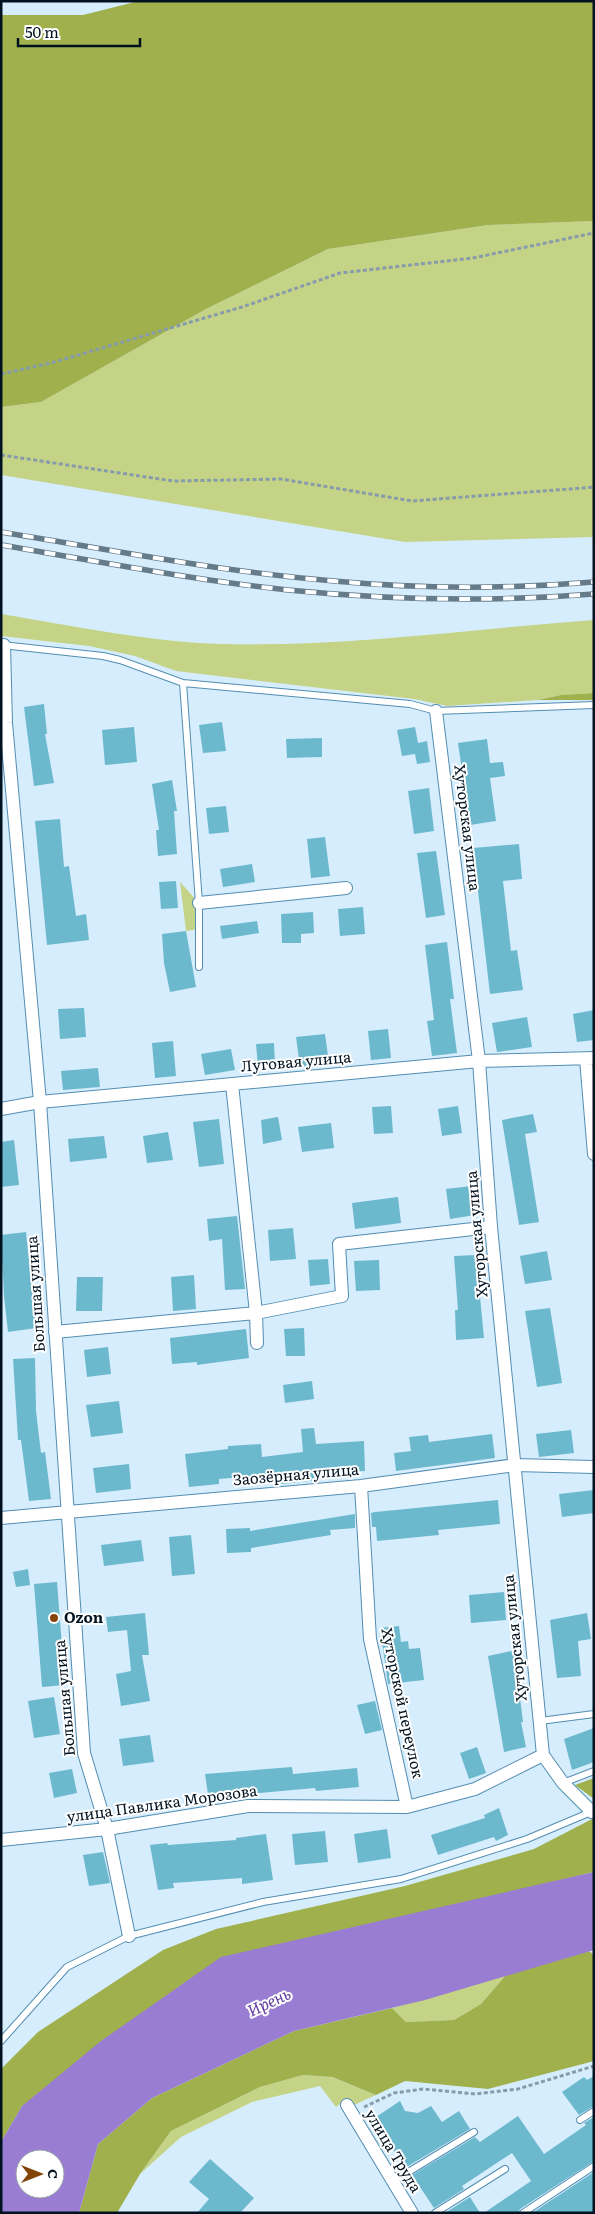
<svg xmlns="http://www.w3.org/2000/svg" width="595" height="2214" font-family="Literata,serif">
  <rect width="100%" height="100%" fill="#d6edfd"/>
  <path fill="#c5d387" d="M594 221V537L405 542 1 475V407L41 402 206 309 328 249 488 225Z
    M1 614C74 626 149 642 223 644 347 647 471 629 594 620V693L561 695 538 700 447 706 414 699 176 671 135 656 89 646 1 636Z
    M180 882 199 903V929L186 931Z
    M506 1975 481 2004 454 2020 406 2022 392 2008Z
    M303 2075 331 2077 376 2095 354 2105 347 2099 336 2107 320 2086 252 2102 181 2137 140 2174 171 2131 260 2087Z"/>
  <path fill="#a0b04c" d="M139 1H594V221L488 225 328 249 206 309 41 402 1 407V15H83Z
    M594 693V700H538L561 695Z
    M594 1778V1799L575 1785Z
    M594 1818V1872L515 1891 22 2106 1 2142V2069L38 2032 163 1950 216 1929 405 1886 534 1849Z
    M589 1951 594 1955V2061L488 2089 405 2081 376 2095 332 2077 303 2075 260 2087 171 2131 140 2174 117 2213H79L98 2144 152 2098 294 2031 392 2008 406 2022 454 2020 481 2004 506 1975Z"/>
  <path fill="#987dd3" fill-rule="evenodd" d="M594 1872V1950L425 2000 294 2031 152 2098 98 2144 79 2213H1V2142L22 2106 101 2041 221 1957ZM25 2159H55V2189H25Z"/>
  <path fill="#6cb9ce" d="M44 704 47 734H45L54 783 34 786 24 707Z
    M222 722 226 751 203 753 199 725Z
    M134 727 137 762 105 765 102 730Z
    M415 727 418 743 427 741 430 762 417 764 415 754 402 756 397 730Z
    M322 738V757L287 758 286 739Z
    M487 739 490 763 503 762 505 776 490 778 496 821 470 825 458 743Z
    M172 780 177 811H174L177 854 158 856 156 830H159L152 784Z
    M429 788 434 831 414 834 408 791Z
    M226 806 229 832 209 834 206 808Z
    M60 819 64 867 69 866 76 916 86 914 89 940 47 945 35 821Z
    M325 837 330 876 311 878 307 839Z
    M519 844 522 879 503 881 511 951 517 950 523 990 490 994 473 848Z
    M436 851 445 915 426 918 417 853Z
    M252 864 255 882 223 887 220 869Z
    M176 881 178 908 161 909 159 882Z
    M363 907 365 934 340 936 338 909Z
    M313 912 314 933 301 934V943H282L281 914Z
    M257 921 259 933 222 939 220 926Z
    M186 931 196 987 170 992 164 963 162 934Z
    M447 942 454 999H450L457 1053 432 1056 427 1021 434 1020 425 945Z
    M84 1008 86 1037 60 1039 58 1009Z
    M594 1010V1040L577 1042 573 1014Z
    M527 1017 532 1047 497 1052 492 1023Z
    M388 1029 391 1058 371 1060 368 1031Z
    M325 1034 329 1063 300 1067 296 1037Z
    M173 1041 176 1076 155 1078 152 1043Z
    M274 1043 275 1066 258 1067 256 1044Z
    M231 1049 235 1070 205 1075 201 1054Z
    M98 1068 100 1087 63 1090 61 1071Z
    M391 1106 393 1133 374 1134 372 1107Z
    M458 1106 462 1133 442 1136 438 1109Z
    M533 1114 537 1132 525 1134 539 1222 519 1225 502 1120Z
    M278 1117 282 1140 263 1144 261 1120Z
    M219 1119 224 1164 199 1167 193 1122Z
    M331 1123 334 1148 302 1152 298 1127Z
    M168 1132 173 1160 147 1163 143 1136Z
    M104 1136 107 1158 70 1162 68 1139Z
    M14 1140 19 1185 1 1187V1142Z
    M471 1186 475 1215 450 1219 446 1189Z
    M398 1197 401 1223 355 1229 352 1203Z
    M237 1216 245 1289 225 1290 222 1239 209 1241 207 1219Z
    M293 1228 296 1259 270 1261 268 1230Z
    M26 1232 36 1328 8 1332 4 1296 1 1235Z
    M547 1251 552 1280 525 1284 520 1256Z
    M476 1255 484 1338 456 1340 455 1310H458L454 1256Z
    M328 1259 330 1284 310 1286 308 1260Z
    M379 1260 380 1290 356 1291 354 1261Z
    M194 1275 196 1309 173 1311 171 1277Z
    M77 1277H103L102 1311H76Z
    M550 1308 562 1383 537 1387 525 1311Z
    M304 1328 305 1356H286L284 1329Z
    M246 1329 249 1358 197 1365V1362L172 1364 170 1338Z
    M108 1347 111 1374 87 1377 84 1350Z
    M35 1358 36 1411 41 1453 45 1452 51 1499 29 1501 21 1440H18L13 1359Z
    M312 1381 314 1399 285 1403 283 1385Z
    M119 1401 123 1433 91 1437 86 1405Z
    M314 1428 316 1444 364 1441 365 1471 319 1474 320 1480 281 1484 280 1474 219 1479V1484L189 1487 185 1454 228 1449V1446L261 1444 262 1457 303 1452 301 1429Z
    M571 1430 574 1453 539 1457 536 1434Z
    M492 1434 495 1458 396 1471 394 1453 411 1451 409 1437 428 1435 429 1442Z
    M129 1464 131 1489 96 1493 93 1468Z
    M594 1490V1513L562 1517 559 1494Z
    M498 1500 500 1524 438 1530 439 1535 377 1541 376 1527H372L371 1513 375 1512Z
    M355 1514V1528L330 1530 331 1535 251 1548V1552L227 1553 226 1529 250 1528V1531Z
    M191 1535 195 1574 172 1576 169 1537Z
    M141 1540 144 1561 104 1566 101 1545Z
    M28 1569 30 1585 16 1587 13 1572Z
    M57 1582 65 1685 42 1687 34 1584Z
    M504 1592 506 1620 471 1623 469 1595Z
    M145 1613 149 1655H142L150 1701 121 1706 116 1674 131 1671 127 1630 108 1632 106 1617Z
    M587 1613 591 1639 578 1641 581 1676 557 1678 550 1620Z
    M399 1626 401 1642 408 1641 409 1649 420 1648 424 1680 388 1684 380 1628Z
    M516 1650 521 1673 517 1674 523 1722H521L526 1747 504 1752 488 1656Z
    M54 1697 60 1734 34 1738 28 1701Z
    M375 1701 382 1730 365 1734 357 1705Z
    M594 1728V1762L572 1770 564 1739Z
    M150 1735 154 1762 123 1766 119 1739Z
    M477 1747 486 1773 469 1779 460 1753Z
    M292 1767 293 1774 357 1768 359 1787 316 1791 315 1788 236 1795 237 1797 209 1801 205 1774Z
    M72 1769 77 1793 54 1798 49 1773Z
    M499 1808 508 1835 496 1841 494 1837 438 1855 431 1835 485 1818 484 1815Z
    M387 1829 391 1858 358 1863 354 1834Z
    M325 1831 328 1862 295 1865 292 1834Z
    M266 1834 273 1880 242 1884V1878L173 1883 174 1888 158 1890 150 1845 167 1843 168 1845 236 1840V1838Z
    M103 1852 110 1883 89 1886 83 1855Z
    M594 2076V2106L579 2115 562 2092 584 2077 587 2080Z
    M400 2101 405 2111 418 2113 431 2106 442 2122 459 2111 470 2129 405 2168 373 2119Z
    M518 2116 544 2154 586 2125 584 2123 594 2117V2161L520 2209 518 2213H484L531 2181 512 2153 462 2186 464 2189 434 2208 412 2175 475 2137 480 2142Z
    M210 2159 254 2198 240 2213H197L209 2199 189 2182Z
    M594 2172V2213H532Z
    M470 2197 480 2213H445Z"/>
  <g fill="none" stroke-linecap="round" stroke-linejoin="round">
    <defs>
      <path id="lane" d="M2 645 103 656 120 660 183 683 410 704 436 711 594 705
        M183 683 199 903V967
        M540 1721 594 1714
        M563 1783 594 1771
        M1 2041 67 1967 129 1936 263 1902 401 1879 527 1839 591 1812
        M580 2120 594 2111
        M392 2182 474 2132
        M435 2213 505 2169
        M523 2213 594 2166"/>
      <path id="street" d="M4 645 6 723 40 1102 84 1753 107 1829 129 1936
        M436 711 479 1061 491 1227 543 1755
        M199 903 346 888
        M586 1059 594 1154
        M232 1084 256 1313 257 1343
        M1 1109 40 1102 479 1061 594 1058
        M55 1332 256 1313 342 1296 339 1244 491 1227
        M361 1486 370 1639 407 1807
        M1 1518 361 1486 515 1465 594 1467
        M1 1840 107 1829 248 1806 407 1807 475 1789 543 1755 563 1783 592 1812 594 1811
        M347 2105 412 2213"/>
    </defs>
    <use href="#lane" stroke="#538db1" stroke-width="8"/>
    <use href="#street" stroke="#538db1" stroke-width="14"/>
    <path stroke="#879cab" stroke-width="3" stroke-dasharray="4 2.5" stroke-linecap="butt" d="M1 374 51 363 242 307 340 273 473 258 594 233
      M1 455 173 481 281 479 412 501 594 487
      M364 2107 394 2093 423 2089 476 2094 518 2089 594 2066"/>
    <use href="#lane" stroke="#fff" stroke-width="6"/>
    <use href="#street" stroke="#fff" stroke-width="12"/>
    <defs>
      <path id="rail" d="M1 532C112 550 222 572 334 581 420 589 508 589 594 582
        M1 545C97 561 192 580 288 590 389 600 493 602 594 594"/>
    </defs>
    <use href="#rail" stroke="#667b8a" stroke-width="5.5"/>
    <use href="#rail" stroke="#fff" stroke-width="4" stroke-dasharray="11" stroke-linecap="butt"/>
  </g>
  <circle fill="#834505" stroke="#fff" stroke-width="2" cx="54" cy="1618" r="5"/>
  <g text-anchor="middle" stroke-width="4" stroke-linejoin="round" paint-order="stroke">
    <g font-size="15" fill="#001220" stroke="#fff">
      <text transform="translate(467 828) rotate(83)" y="5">Хуторская улица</text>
      <text transform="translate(296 1062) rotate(-5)" y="5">Луговая улица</text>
      <text transform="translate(477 1234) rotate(-95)" y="5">Хуторская улица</text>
      <text transform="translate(36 1294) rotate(-94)" y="5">Большая улица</text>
      <text transform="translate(296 1475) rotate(-5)" y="5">Заозёрная улица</text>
      <text transform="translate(515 1638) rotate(-96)" y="5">Хуторская улица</text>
      <text transform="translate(65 1698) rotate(-95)" y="5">Большая улица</text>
      <text transform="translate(402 1703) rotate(78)" y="5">Хуторской переулок</text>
      <text transform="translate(162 1804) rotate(-8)" y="5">улица Павлика Морозова</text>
      <text transform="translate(393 2151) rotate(59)" y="5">улица Труда</text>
    </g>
    <g font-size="15" font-weight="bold" fill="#001220" stroke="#fff" text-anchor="start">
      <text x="64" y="1623">Ozon</text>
    </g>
    <g font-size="16" font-style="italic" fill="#633ca1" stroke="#fff">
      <text transform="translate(269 2002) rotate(-25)" y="6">Ирень</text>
    </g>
  </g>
  <rect width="595" height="2214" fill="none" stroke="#001220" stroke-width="5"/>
  <g transform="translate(40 2174) rotate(90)"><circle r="24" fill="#ffffff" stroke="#99a0a6"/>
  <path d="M0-4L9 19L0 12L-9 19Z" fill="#834505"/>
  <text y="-8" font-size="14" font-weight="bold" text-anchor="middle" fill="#001220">С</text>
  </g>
  <path d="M18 38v8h122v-8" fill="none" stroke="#001220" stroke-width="2.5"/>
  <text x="25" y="38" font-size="15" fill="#001220" stroke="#ffffff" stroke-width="4" paint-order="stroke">50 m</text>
</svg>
